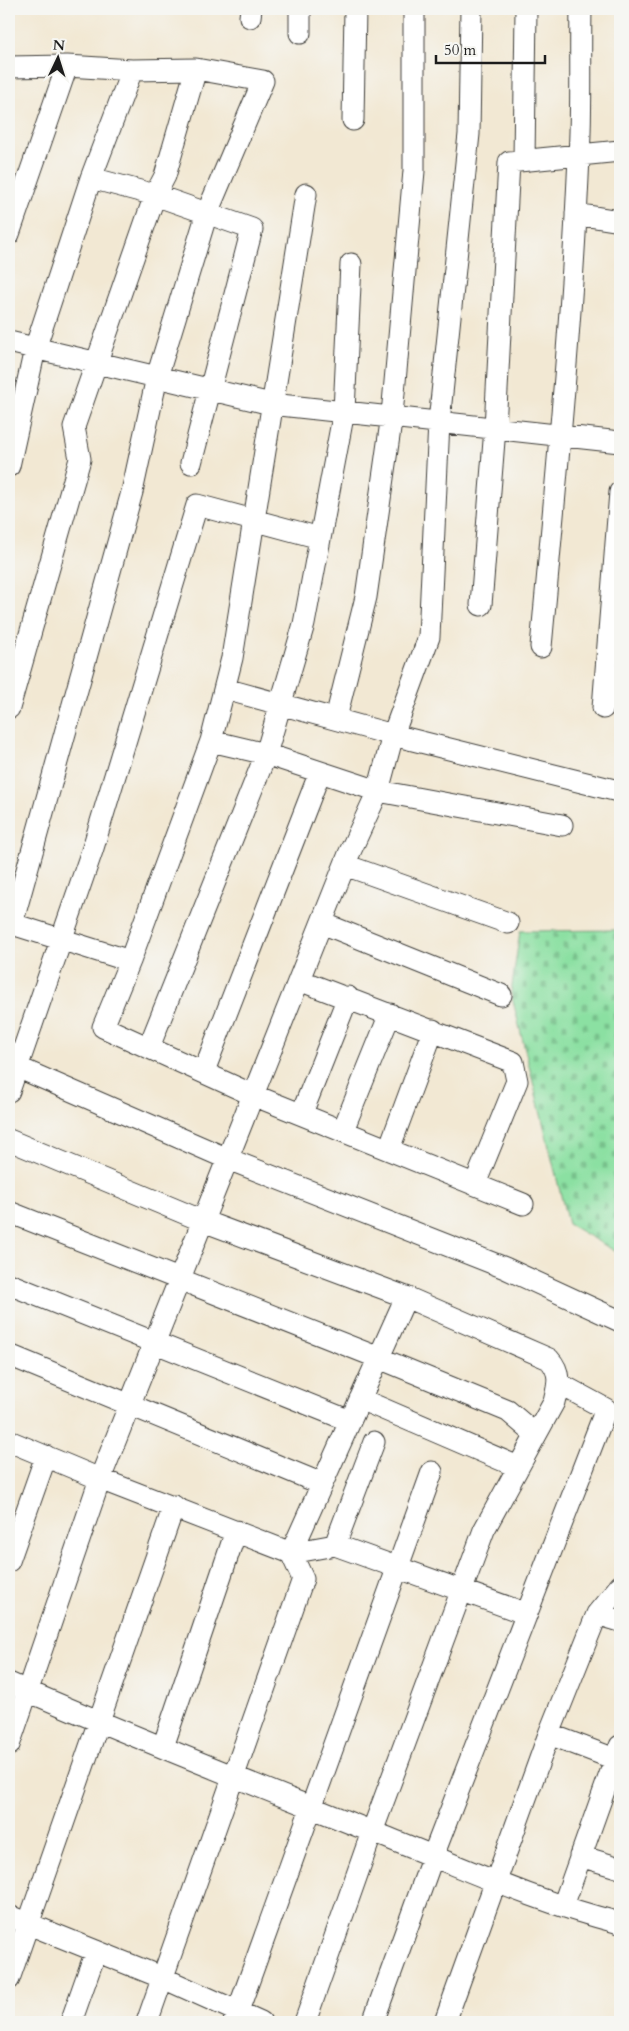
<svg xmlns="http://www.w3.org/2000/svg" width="629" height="2031" font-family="Cardo,serif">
  <defs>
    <pattern id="cemetery-stones" width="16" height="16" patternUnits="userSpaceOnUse" patternTransform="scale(1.25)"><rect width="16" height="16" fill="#8be0a2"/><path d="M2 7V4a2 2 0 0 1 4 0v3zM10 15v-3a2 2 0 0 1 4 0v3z" fill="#77c08b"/></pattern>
  </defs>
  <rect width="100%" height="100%" fill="#f6f6f2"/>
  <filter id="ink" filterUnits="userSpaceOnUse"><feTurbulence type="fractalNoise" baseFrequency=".02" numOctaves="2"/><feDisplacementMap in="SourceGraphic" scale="10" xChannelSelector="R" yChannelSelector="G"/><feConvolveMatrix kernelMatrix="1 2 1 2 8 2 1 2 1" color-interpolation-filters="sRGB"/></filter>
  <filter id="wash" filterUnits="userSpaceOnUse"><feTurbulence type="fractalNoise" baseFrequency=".0096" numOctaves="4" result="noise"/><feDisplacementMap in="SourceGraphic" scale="20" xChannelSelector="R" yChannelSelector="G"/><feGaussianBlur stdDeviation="1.12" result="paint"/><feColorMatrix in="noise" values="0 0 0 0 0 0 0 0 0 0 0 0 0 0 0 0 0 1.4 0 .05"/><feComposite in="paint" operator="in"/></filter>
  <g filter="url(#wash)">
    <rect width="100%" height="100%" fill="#f2e8d3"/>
    <path fill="url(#cemetery-stones)" stroke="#547e5f" d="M620 930V1254L568 1224 511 993 520 931Z"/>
  </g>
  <g filter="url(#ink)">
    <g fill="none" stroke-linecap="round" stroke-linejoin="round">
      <defs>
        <path id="minor" d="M250 17 251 9
          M300 33V9
          M9 67 67 66 132 70 196 69 263 81 207 213 157 377 132 492 12 924
          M353 120 355 9
          M524 160 526 9
          M91 178 155 195 252 229 191 463
          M576 214 620 221
          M9 234 67 66
          M9 342 271 404 620 442
          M9 466 35 349 91 178 132 70
          M481 605 495 428 509 162 620 151
          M541 647C556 483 572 320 579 156 582 107 580 58 581 9
          M225 689 393 735 614 790
          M9 708 80 459 74 427 155 195 165 176 196 69
          M603 708 620 492
          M336 718 366 597 392 415 414 171V9
          M211 741 266 754 378 791 562 825
          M345 865 508 923
          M9 923 130 961 211 741 232 658 306 194
          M322 923 501 995
          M130 961 103 1027 253 1095 523 1204
          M299 980 513 1062 517 1081 475 1184
          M149 1047 266 754 304 624 344 411 351 264
          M17 1067 228 1159 505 1268 620 1321
          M204 1071 320 772
          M9 1091 93 848 197 505 320 538
          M302 1113 348 997
          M343 1130 390 1014
          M9 1140 203 1221 406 1297 291 1553
          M389 1149 433 1030
          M9 1212 379 1358 508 1411 536 1435
          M9 1284 350 1421
          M9 1355 322 1484
          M360 1399 518 1467
          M9 1441 100 1479 291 1553 303 1579 147 2022
          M335 1545 374 1442
          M291 1553 335 1545 527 1614
          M9 1561 46 1456
          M597 1614 620 1621
          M9 1683C132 1737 258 1786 383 1836 461 1867 539 1903 620 1923
          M549 1734 620 1761
          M9 1745 100 1479 349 854 378 791 393 735 429 637 439 422 469 134 471 9
          M163 1747 236 1531
          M580 1856 620 1868
          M563 1906 620 1746
          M9 1916 163 1978 261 2022
          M9 1979 174 1506
          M71 2022 96 1951
          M234 2022 432 1472
          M305 2022 372 1832 484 1530 554 1402C558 1385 562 1373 549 1359L406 1297
          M373 2022 433 1856 606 1409 558 1383
          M445 2022 549 1734 597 1614 620 1586"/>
      </defs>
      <use href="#minor" stroke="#3c3b37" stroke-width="23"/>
      <use href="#minor" stroke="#fff" stroke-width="21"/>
    </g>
  </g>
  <rect width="629" height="2031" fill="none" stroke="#f6f6f2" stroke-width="30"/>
  <g transform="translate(58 58) rotate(4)" stroke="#f6f6f2" stroke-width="4" paint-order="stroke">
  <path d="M0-4L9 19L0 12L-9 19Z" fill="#1c1c1c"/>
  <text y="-8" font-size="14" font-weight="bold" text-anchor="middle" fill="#1c1c1c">N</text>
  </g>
  <path d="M436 55v8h109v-8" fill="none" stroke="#1c1c1c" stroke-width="2.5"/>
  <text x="444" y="55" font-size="15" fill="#1c1c1c" stroke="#f6f6f2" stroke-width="4" paint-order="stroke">50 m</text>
</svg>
